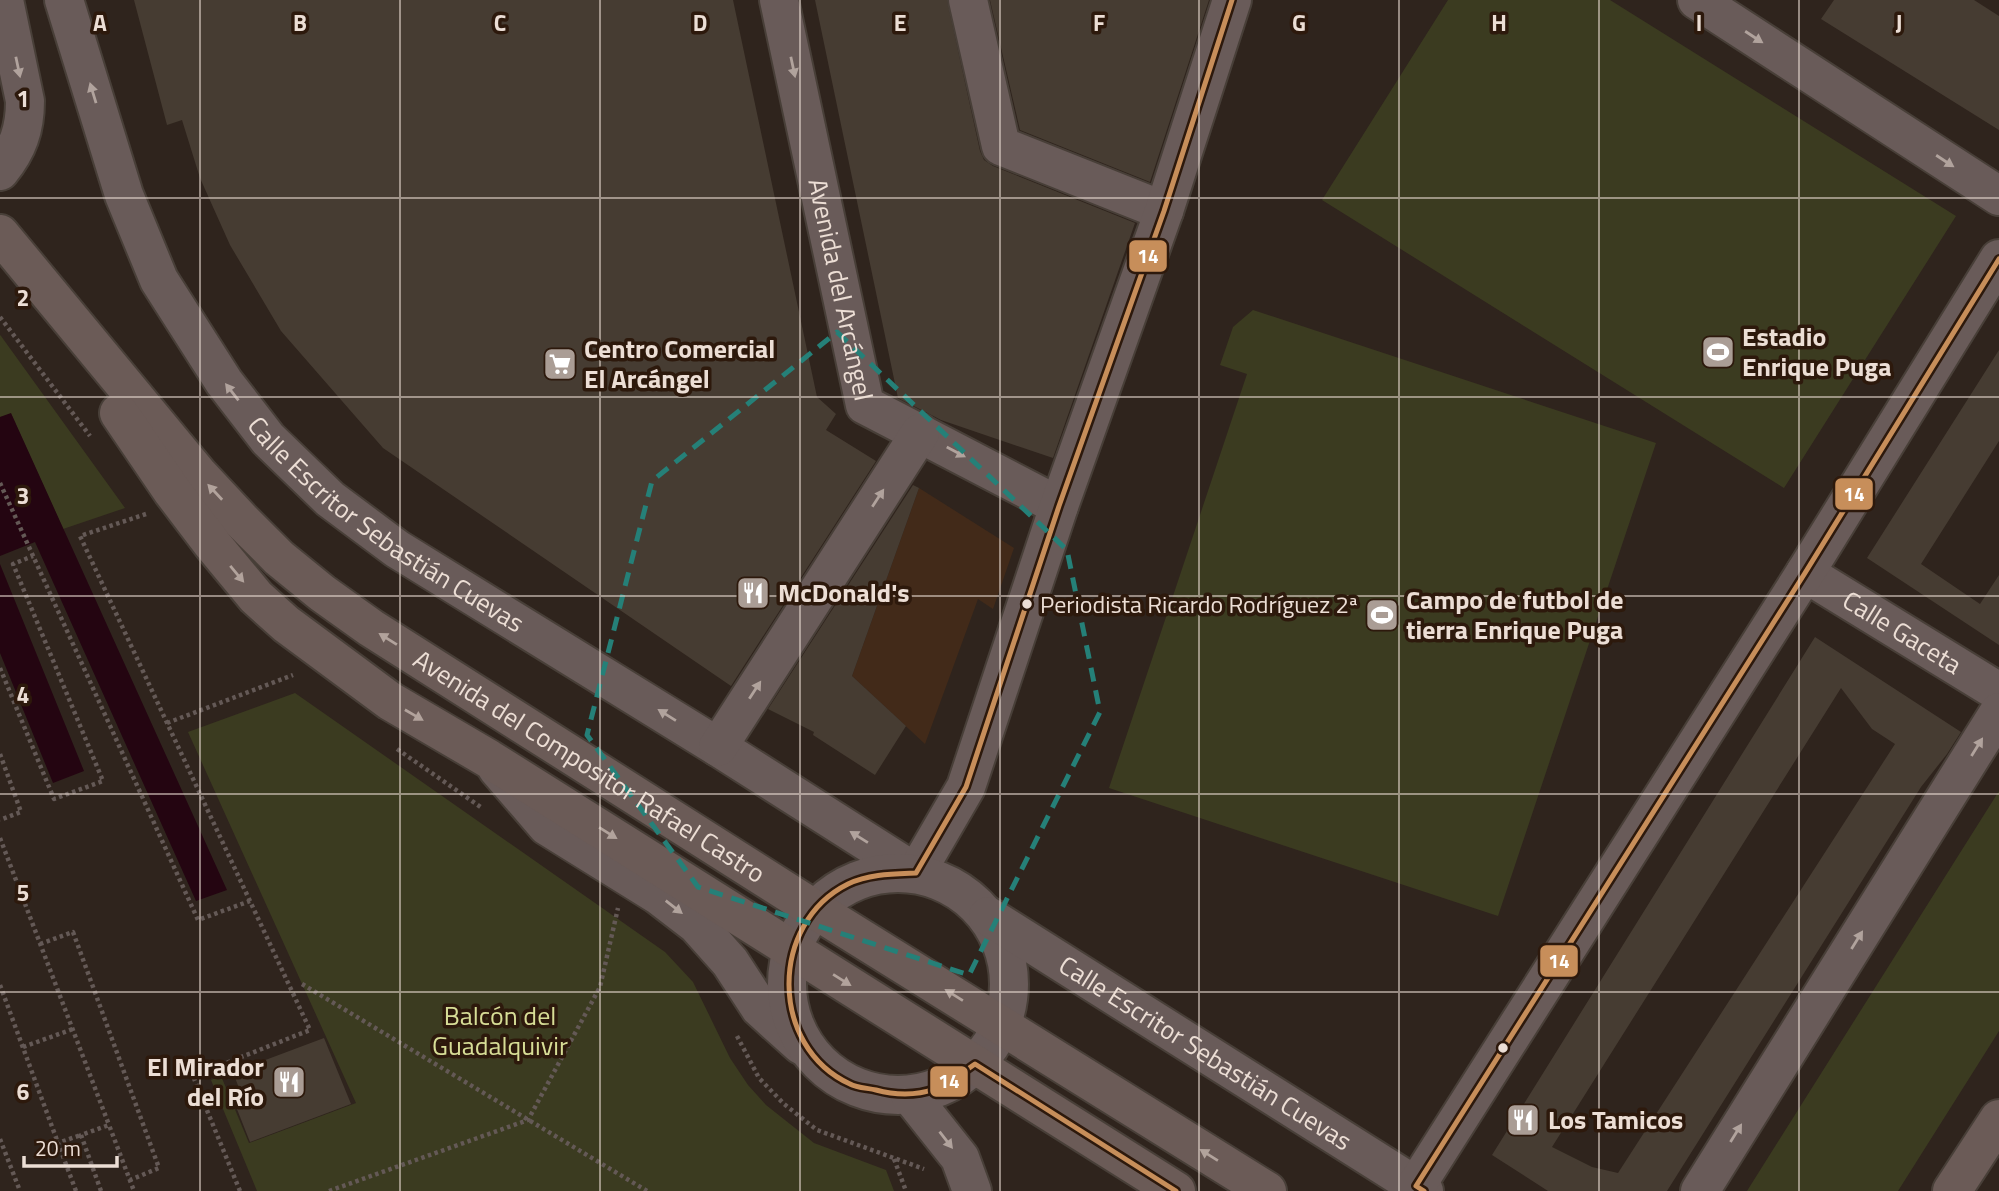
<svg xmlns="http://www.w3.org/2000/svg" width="1999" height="1191" font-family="'Titillium Web',sans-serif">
  <rect width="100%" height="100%" fill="#2f241d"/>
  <path fill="#422a19" d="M919 488 1014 548 993 609 978 599 925 744 852 676Z"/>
  <path fill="#3b3b20" d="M1448 0H1610L1956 216 1784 488 1322 200Z
    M1253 310 1656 443 1498 916 1109 788 1247 374 1220 365 1233 327Z
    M0 335 1 336 125 508 63 529 11 414 0 417Z
    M295 693 665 952 693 982 730 1058 748 1085 766 1105 814 1143 886 1170 894 1191H257L211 1080 221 1076 249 1143 356 1103 188 732Z
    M1999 791V1031L1898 1191H1747Z"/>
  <path fill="#240511" d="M11 413 227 890 196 901 35 542 0 556V417Z
    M0 564 84 771 53 783 0 653Z"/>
  <path fill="#463c32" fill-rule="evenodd" d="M134 0H733L817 397 836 414 826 430 876 461 731 686 383 448 281 331 230 245 200 178 182 120 167 125Z
    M815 0H947L980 151 984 160 993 166 1135 223 1053 458 941 420 898 398Z
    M990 0H1209L1150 182 1020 130Z
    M1834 0H1974L1999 16V130L1821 19Z
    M1999 350V441L1921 564 1980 604 1999 575V645L1867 558Z
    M913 485 919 488 852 676 906 726 875 775 813 735 814 732 768 709Z
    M1815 637 1961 732 1947 754 1921 787 1667 1191H1548L1492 1155ZM1841 688 1872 729 1895 744 1618 1173 1592 1167 1552 1147Z
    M324 1038 351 1104 250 1142 231 1094 240 1091 233 1072Z"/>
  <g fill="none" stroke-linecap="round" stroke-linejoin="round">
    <defs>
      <g id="minor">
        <path id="s1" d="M64 0 124 195 159 280 224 382 268 439 330 499 397 549 718 747 916 873"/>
        <path id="s2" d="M779 0 865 405 1059 506"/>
        <path d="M968 0 1001 146 1164 211"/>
        <path d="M1697 0 1999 196"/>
        <path d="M0 171C18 149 25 129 25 101L4 0"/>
        <path id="s3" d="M1805 573 1999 692"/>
        <path d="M718 747 920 433"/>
        <path d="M497 768 547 826 658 895 697 925 730 962 760 1008 801 1045"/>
        <path d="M916 873 966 787 1059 506 1164 211 1232 0"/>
        <circle cx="898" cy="984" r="111"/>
        <path id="s4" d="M988 916 1424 1191"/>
        <path d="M910 1095 960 1158 972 1191"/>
        <path d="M1416 1186 1805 573 1999 259"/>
        <path d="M1700 1191 1999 712"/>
      </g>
      <g id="major">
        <path id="s5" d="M0 234 199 475 241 520 279 558 322 593 371 628 814 909 1267 1191"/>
        <path d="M119 413 172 491 213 545 256 597 286 624 390 701 489 759 1176 1191"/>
        <path d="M1952 1191 1999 1119"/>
      </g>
    </defs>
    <use href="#minor" stroke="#483f38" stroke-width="42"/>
    <use href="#major" stroke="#483f38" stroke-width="42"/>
    <path stroke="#645956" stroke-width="4.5" stroke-dasharray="3.5 3.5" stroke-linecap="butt" d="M0 317 90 436
      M0 483 198 920 250 901
      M146 514 80 536 310 1030 193 1076 240 1191
      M0 668 54 799 103 781 13 564 33 556
      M167 723 293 675
      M397 749 482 808
      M0 754 21 812 0 820
      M0 838 109 1125
      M40 944 73 932 159 1168 130 1180
      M302 984 647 1191
      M0 985 58 1143
      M737 1036 759 1078 784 1104 817 1130 924 1169
      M23 1047 73 1029
      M0 1139 20 1191
      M894 1159 906 1191
      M76 1191 58 1143 81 1135
      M101 1191 81 1135 109 1125 134 1191
      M329 1191 528 1120 600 987 618 908"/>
    <use href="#minor" stroke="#695b59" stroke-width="38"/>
    <use href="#major" stroke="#6b5b57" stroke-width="38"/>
    <defs>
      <path id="bus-1" d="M1176 1191 975 1064C962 1073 949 1083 934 1089 916 1096 894 1095 876 1090 868 1088 857 1088 850 1084 769 1047 769 923 848 884 869 874 893 874 916 873L966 787 1059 506 1164 211 1232 0
        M1424 1191 1416 1186 1805 573 1999 259"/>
    </defs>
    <use href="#bus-1" stroke="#2d190c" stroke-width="10"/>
    <use href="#bus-1" stroke="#c78e5a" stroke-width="5"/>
  </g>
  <defs><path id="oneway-solid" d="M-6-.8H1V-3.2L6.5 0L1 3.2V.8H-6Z" transform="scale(1.75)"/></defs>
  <g fill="#b1a39d">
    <use href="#oneway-solid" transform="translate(1754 37) rotate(33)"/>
    <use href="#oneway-solid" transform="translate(18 67) rotate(78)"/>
    <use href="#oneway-solid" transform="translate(793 67) rotate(78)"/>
    <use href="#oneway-solid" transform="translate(93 93) rotate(-107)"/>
    <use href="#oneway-solid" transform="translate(1945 161) rotate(33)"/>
    <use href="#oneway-solid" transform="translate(232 392) rotate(-128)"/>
    <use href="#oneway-solid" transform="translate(956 452) rotate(28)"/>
    <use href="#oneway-solid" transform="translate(878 498) rotate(-57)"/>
    <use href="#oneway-solid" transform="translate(755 690) rotate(-57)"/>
    <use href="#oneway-solid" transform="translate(667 715) rotate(-148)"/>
    <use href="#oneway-solid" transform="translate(1977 747) rotate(-58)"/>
    <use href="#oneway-solid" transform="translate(859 837) rotate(-148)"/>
    <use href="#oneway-solid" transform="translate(674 907) rotate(38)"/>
    <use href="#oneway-solid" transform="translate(1857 940) rotate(-58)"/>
    <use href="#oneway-solid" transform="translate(1736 1133) rotate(-58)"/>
    <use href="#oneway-solid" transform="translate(946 1140) rotate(52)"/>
  </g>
  <g fill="#b2a39c">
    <use href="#oneway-solid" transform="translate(215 492) rotate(-133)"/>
    <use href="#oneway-solid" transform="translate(237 574) rotate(50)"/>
    <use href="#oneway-solid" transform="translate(388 639) rotate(-148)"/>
    <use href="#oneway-solid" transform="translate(414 715) rotate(30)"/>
    <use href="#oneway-solid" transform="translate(608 833) rotate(32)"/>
    <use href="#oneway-solid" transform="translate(842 980) rotate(32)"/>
    <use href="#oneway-solid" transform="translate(954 995) rotate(-148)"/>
    <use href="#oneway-solid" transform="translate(1209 1155) rotate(-148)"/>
  </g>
  <path fill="none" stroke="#258078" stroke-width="5" stroke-dasharray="14 9" stroke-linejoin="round" d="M837 332 1067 550 1100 712 969 975 698 887 587 735 652 481Z"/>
  <path fill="none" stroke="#ecded5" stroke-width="2" stroke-opacity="0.55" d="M200 0V1191M400 0V1191M600 0V1191M800 0V1191M1000 0V1191M1199 0V1191M1399 0V1191M1599 0V1191M1799 0V1191M0 198H1999M0 397H1999M0 596H1999M0 794H1999M0 992H1999"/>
  <defs>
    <symbol id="stadium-square" viewBox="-11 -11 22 22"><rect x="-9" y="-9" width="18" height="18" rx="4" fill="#aa9d95" stroke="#2d190c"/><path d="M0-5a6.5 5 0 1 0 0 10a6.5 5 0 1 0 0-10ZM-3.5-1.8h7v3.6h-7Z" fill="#fff"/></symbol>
    <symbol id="supermarket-square" viewBox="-11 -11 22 22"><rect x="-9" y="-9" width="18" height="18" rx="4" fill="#aa9d95" stroke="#2d190c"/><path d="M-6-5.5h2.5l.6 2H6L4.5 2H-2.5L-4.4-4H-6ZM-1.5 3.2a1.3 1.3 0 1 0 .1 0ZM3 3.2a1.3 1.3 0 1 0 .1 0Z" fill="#fff"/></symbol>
    <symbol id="restaurant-square" viewBox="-11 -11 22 22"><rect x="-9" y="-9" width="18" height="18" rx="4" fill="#aa9d95" stroke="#2d190c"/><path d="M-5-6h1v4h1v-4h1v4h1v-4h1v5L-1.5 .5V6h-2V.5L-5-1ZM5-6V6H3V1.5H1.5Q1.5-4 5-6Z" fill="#fff"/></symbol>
  </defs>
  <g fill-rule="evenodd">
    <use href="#stadium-square" x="1699" y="333" width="38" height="38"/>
    <use href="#supermarket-square" x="541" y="345" width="38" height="38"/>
    <use href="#restaurant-square" x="734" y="574" width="38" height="38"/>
    <use href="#stadium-square" x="1363" y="596" width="38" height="38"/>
    <use href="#restaurant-square" x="270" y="1063" width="38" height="38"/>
    <use href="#restaurant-square" x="1504" y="1101" width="38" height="38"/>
  </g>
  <g fill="#ecded5" stroke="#2d190c" stroke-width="2.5">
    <circle cx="1027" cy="604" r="6"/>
    <circle cx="1503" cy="1048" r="6"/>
  </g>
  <g text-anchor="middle" stroke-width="7" stroke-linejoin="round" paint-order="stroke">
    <g font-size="24" fill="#ecded5" stroke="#2d190c" text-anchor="start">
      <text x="1040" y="613">Periodista Ricardo Rodríguez 2ª</text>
    </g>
    <g font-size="26" fill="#ecded5" stroke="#2d190c">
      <text dy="9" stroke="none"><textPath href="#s2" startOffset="296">Avenida del Arcángel</textPath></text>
      <text dy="9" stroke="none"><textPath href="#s1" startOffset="635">Calle Escritor Sebastián Cuevas</textPath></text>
      <text dy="9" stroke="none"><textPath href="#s3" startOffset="114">Calle Gaceta</textPath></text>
      <text dy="9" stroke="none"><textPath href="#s5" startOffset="802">Avenida del Compositor Rafael Castro</textPath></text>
      <text dy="9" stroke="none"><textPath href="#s4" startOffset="257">Calle Escritor Sebastián Cuevas</textPath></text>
    </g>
    <g font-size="26" font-weight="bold" fill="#ecded5" stroke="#2d190c" text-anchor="start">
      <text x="1742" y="346">Estadio<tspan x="1742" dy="30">Enrique Puga</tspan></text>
      <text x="584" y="358">Centro Comercial<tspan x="584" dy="30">El Arcángel</tspan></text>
      <text x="778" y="602">McDonald's</text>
      <text x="1406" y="609">Campo de futbol de<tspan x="1406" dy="30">tierra Enrique Puga</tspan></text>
      <text x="264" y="1076" text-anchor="end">El Mirador<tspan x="264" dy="30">del Río</tspan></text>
      <text x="1548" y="1129">Los Tamicos</text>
    </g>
    <g font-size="26" fill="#d7dd96" stroke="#2d190c">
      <text x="500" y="1025">Balcón del<tspan x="500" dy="30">Guadalquivir</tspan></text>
    </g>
  </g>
  <g font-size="23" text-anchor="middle" font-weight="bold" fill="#ecded5" stroke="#2d190c" stroke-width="7" stroke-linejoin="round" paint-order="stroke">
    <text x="100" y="31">A</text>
    <text x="300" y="31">B</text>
    <text x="500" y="31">C</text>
    <text x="700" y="31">D</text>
    <text x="900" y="31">E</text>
    <text x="1099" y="31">F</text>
    <text x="1299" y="31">G</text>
    <text x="1499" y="31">H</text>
    <text x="1699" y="31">I</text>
    <text x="1899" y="31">J</text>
    <text x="23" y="107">1</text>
    <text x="23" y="306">2</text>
    <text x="23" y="504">3</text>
    <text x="23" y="703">4</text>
    <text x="23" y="901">5</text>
    <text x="23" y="1100">6</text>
  </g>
  <g stroke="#2d190c" stroke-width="2.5">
    <rect x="1128" y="239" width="40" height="34" rx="7" fill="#c78e5a"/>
    <rect x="1834" y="477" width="40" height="34" rx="7" fill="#c78e5a"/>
    <rect x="1539" y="944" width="40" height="34" rx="7" fill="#c78e5a"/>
    <rect x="929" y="1065" width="40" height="33" rx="7" fill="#c78e5a"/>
  </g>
  <g font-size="19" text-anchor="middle" font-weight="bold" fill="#fff">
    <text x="1148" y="263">14</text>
    <text x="1854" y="501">14</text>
    <text x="1559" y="968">14</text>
    <text x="949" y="1088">14</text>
  </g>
  <path d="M24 1156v10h93v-10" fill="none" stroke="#ecded5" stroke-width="3.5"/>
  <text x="35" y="1156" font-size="21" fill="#ecded5" stroke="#2d190c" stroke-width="5" paint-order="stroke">20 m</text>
</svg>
